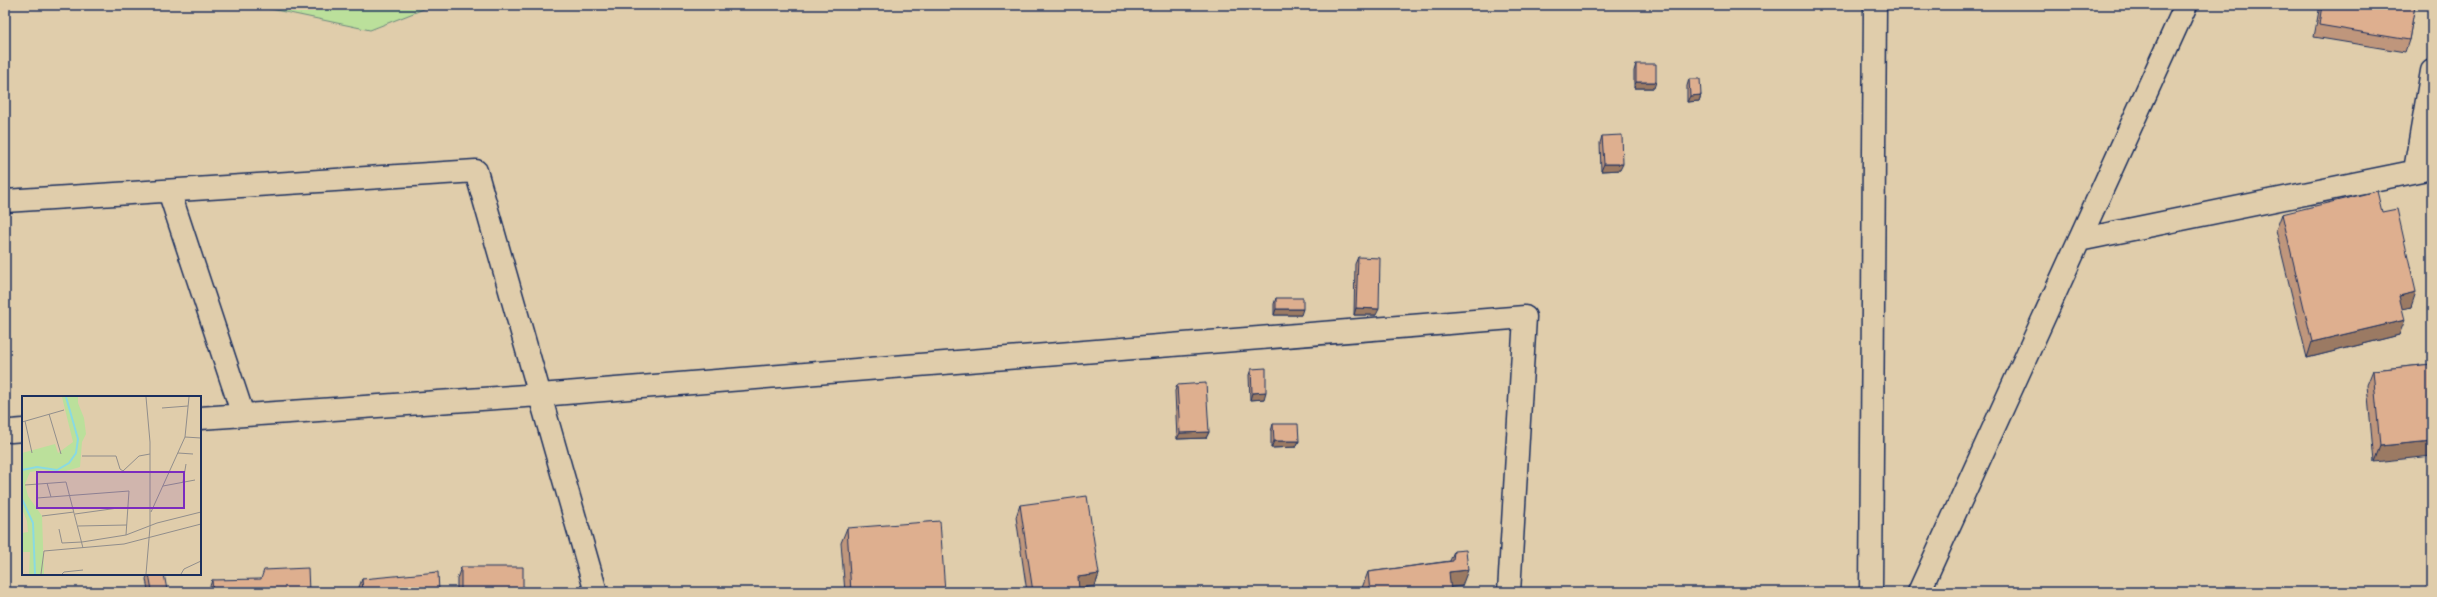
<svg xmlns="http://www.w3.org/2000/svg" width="2437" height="597" font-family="'Indie Flower',sans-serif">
  <rect width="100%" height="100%" fill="#e0cdab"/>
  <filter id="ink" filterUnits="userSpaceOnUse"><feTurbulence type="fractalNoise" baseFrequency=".025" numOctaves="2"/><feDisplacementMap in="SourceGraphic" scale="8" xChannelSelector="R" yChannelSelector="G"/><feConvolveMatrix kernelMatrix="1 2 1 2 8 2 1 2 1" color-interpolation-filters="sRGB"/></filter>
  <g filter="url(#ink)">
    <path fill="#bbe09b" stroke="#6b887c" d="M252 5H434L370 30Z"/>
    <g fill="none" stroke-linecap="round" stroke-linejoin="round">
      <defs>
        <path id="minor" d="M2415 170 2432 71
          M169 191 243 415
          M5 201 476 171 596 592
          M2079 240 2432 168
          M200 418 540 395 1525 317 1509 592
          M11 431 23 430
          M1871 592 1875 5
          M1919 592 2186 5"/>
      </defs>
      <use href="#minor" stroke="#1b2f5e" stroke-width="25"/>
      <use href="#minor" stroke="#e0cdab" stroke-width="22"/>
    </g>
    <path fill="#bf967b" stroke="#1b2f5e" d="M2320 5H2415L2409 40 2405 52 2314 37Z
      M1636 64 1654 88H1634V71Z
      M1689 79 1701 95 1699 101 1687 102V86Z
      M1602 136 1620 170 1601 171 1600 143Z
      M2382 212 2411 307 2402 309 2399 335 2307 358 2276 230 2282 214Z
      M1358 257 1376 315H1354L1355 264Z
      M1276 298 1301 315H1274V304Z
      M2432 364 2374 462 2367 385 2373 370Z
      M1251 369 1264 399 1250 400 1249 375Z
      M1177 385 1209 432 1206 438 1177 439 1175 391Z
      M1273 424 1299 441 1296 447 1271 448V431Z
      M1020 505 1099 574 1095 586 1079 588 1078 592H1027L1016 517Z
      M847 528 945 592H845L841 543Z
      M1454 551 1462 586 1450 587 1451 592H1363L1362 588 1368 572 1450 561Z
      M461 567 523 592H457V579Z
      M148 574H164L166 592 148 590 146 579Z
      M362 579 439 592H358V590Z
      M212 580 309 592H208Z"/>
    <path fill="#9b7a64" stroke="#1b2f5e" d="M1636 82H1656L1654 88H1634Z
      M1701 95 1699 101 1687 102 1690 96Z
      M1604 164H1623L1620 170 1601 171Z
      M2416 292 2411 307 2393 311 2399 296Z
      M1356 308 1379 309 1376 315H1354Z
      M1276 309H1303L1301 315H1274Z
      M2405 320 2399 335 2307 358 2312 342Z
      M1266 392 1264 399 1250 400 1252 393Z
      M1209 432 1206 438 1177 439 1180 433Z
      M1274 441H1299L1296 447 1271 448Z
      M2432 441V456L2374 462 2380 446Z
      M1468 570 1462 586 1443 588 1449 572Z
      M1099 574 1095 586 1073 589 1078 577Z
      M1079 590 1078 592H1063Z"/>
    <path fill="#deaf8f" stroke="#1b2f5e" d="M2322 5H2415L2409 40 2319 25Z
      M1636 64H1656V82H1636Z
      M1689 79H1700L1701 95 1690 96Z
      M1622 135 1623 164H1604L1602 136Z
      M2377 191 2382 212 2397 209 2416 292 2399 296 2405 320 2312 342 2282 214Z
      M1358 257 1380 258 1379 309 1356 308Z
      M1276 298H1303V309H1276Z
      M2432 364V441L2380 446 2373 370Z
      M1266 368V392L1252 393 1251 369Z
      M1206 383 1209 432 1180 433 1177 385Z
      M1273 424H1298L1299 441H1274Z
      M1087 496 1099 574 1078 577 1079 590 1063 592H1033L1020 505Z
      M940 521 945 592H851L847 528Z
      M1466 550 1468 570 1449 572 1451 592H1370L1368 572 1453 561 1454 551Z
      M461 567H523V592H461Z
      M308 568 309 592H213L212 580 261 579 264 570Z
      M438 572 439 592H363L362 579Z
      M149 574H164L167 590 166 591V589L152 590Z
      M166 589V592H126Z"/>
  </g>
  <g transform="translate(22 396)">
    <rect width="179" height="179" fill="#e0cdab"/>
    <path d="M40 1H56V7L62 22 64 38 60 46 58 71 37 77 21 74 8 76 3 88 6 100 20 120 22 178H7L8 156H0V137L6 136 5 125 0 113V57L33 48 36 57 51 46Z" fill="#bbe09b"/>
    <path fill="none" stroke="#89dae2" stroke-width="2" d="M0 74 15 71 35 74 47 67 54 57 56 43 44 1M0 103 11 127 13 178"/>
    <path fill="none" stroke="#918e8c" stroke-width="1" d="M140 12 166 10M27 18 39 58M3 25 10 57M0 26 42 14M163 41 179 42M156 57 171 58M60 60H94L98 73 101 75 117 60 128 58M161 86 164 68M25 87 29 101M3 89 44 86 61 152M141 90 173 84M15 102 107 95 104 139M129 116 163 41 167 1M53 118 96 112M20 120 52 116M56 130 105 129M37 133 40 147 60 146 104 139 135 127 179 116M19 178 22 155 102 148 179 128M40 178 42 176 61 174M124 178 128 131V46L124 1M159 178 162 173 179 165"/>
    <path fill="#7b2cbf" fill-opacity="0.15" stroke="#7b2cbf" stroke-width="2" d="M15 76H162V112H15Z"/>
    <rect width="179" height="179" fill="none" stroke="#1b2f5e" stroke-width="2"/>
  </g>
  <rect width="2437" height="597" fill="none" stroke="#e0cdab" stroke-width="20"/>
  <rect x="10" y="10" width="2417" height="577" fill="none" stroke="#1b2f5e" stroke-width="1.5" filter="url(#ink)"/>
</svg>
